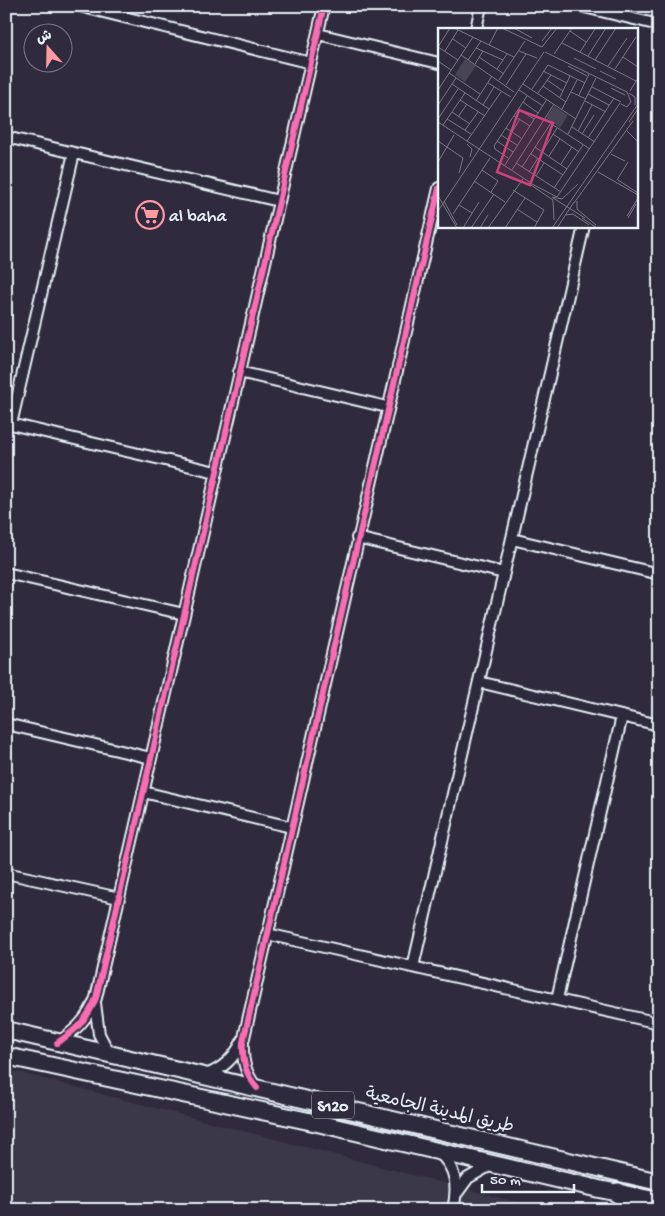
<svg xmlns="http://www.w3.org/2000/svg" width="665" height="1216" font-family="'Gochi Hand','Playpen Sans Arabic',sans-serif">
  <rect width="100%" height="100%" fill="#2f2a3d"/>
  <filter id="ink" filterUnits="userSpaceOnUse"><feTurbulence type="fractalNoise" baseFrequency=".02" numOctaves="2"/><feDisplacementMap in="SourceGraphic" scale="10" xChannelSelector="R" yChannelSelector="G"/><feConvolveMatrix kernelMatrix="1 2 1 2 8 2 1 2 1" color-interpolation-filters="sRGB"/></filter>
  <g filter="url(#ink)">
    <path fill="#3b3749" d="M6 1069 547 1210H6Z"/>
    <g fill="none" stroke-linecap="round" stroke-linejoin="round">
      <defs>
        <path id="minor" d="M79 6 311 63
          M580 6 659 25
          M476 29 481 6
          M318 34 439 63
          M6 137 279 201
          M239 372 387 407
          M6 423 216 472
          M11 424 74 153
          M357 538 504 573
          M512 539 659 574
          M6 573 184 614
          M656 573 659 560
          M479 682 659 725
          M6 724 151 758
          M143 792 291 827
          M6 873 119 898
          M267 934 659 1023
          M413 967 584 226
          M557 999 622 716
          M95 1003 99 1034 110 1055
          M57 1043C75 1031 88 1019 96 998L324 6
          M206 1075C223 1069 234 1058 242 1042
          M257 1088C245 1073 242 1060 243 1042L439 188
          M438 1152C457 1168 458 1187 453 1210
          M457 1193 468 1178 491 1165"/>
        <path id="primary" d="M6 1030 659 1182
          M6 1056 313 1122 599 1189 659 1201"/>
        <path id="motorway" d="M618 1193 653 1210"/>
      </defs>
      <use href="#minor" stroke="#e8f1f8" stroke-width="14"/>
      <use href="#primary" stroke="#e8f1f8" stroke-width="20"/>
      <use href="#motorway" stroke="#e8f1f8" stroke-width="22"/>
      <use href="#minor" stroke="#2f2a3d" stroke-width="10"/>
      <use href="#primary" stroke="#2f2a3d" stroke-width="16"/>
      <use href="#motorway" stroke="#2f2a3d" stroke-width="19"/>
      <defs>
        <path id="cycleway" d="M57 1043C75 1031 88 1019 96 998L324 6
          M257 1088C245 1073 242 1060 243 1042L439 188"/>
      </defs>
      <use href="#cycleway" stroke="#2f2a3d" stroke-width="9"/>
      <use href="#cycleway" stroke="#f96db3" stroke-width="6"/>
    </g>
  </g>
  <defs>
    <symbol id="supermarket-ring" viewBox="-11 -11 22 22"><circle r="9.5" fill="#2f2a3d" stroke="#ff9aa2" stroke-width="1.5"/><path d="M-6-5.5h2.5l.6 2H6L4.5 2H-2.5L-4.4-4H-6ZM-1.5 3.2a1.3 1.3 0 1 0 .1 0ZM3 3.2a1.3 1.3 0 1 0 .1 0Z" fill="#ff9aa2"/></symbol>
  </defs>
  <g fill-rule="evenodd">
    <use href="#supermarket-ring" x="134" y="199" width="32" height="32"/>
  </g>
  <g text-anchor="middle" stroke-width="5" stroke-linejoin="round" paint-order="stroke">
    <rect fill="#2f2a3d" stroke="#b0b5c0" stroke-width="1" x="312" y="1091.5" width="42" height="27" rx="4"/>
    <g font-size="16" font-weight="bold" fill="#e8f1f8">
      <text x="333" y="1111">S120</text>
    </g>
    <g font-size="18" fill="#e8f1f8" stroke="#2f2a3d" text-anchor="start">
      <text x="169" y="221">al baha</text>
    </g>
    <g font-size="18" fill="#e8f1f8" stroke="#2f2a3d">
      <text transform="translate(440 1109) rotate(13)" y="6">طريق المدينة الجامعية</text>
    </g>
  </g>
  <g transform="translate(438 28)">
    <rect width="200" height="200" fill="#2f2a3d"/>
    <path d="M27 31 38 38 27 54 17 47ZM116 78 130 87 122 100 108 90Z" fill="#464455"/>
    <path fill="none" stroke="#797a88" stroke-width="1" d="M16 0 76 29M64 0 104 19 119 0M76 0 94 10M132 3 148 14M15 11 28 20M104 13 114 0M124 15 198 53M51 17 60 0M0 19 20 32M0 19 12 0M38 20 65 32M7 23 20 2M81 23 99 30M107 24 189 64M142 24 157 1M116 26 134 0M23 27 76 64M150 28 168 0M41 29 66 46M185 29 200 39M136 30 158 41M30 32 43 13M157 32 178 0M0 33 13 42M37 36 45 23M130 38 149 48M170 38 189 10M59 41 69 26M177 41 198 9M105 43 129 55M162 43 178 51M11 45 42 66M61 52 87 13M109 52 125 63M50 55 73 69M14 56 51 81M85 56 138 91M68 57 88 26M105 58 128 74M154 59 183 74M173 60 187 67M94 61 110 37 147 55M0 62 35 9M81 62 105 78M192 63 200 50M133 64 148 71M100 65 113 47M191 65 197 69V77M150 66 171 77M141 67 151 46M122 69 132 48M22 72 47 88M38 73 54 48M147 73 168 84M85 74 100 85M183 76 189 79 193 74 189 64M0 77 18 50M45 77 56 59M80 81 96 91M124 81 139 52M14 84 32 96M76 88 92 98M20 89 29 76M0 91 20 61M9 91 33 106M106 91 152 121M0 94 93 155M191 94 200 81M5 97 27 65M134 99 157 114M68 100 83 110M27 102 40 84M140 103 154 77M189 103 200 114M74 104 82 91M115 106 141 124M130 106 158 50M144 106 156 87M63 107 79 117M150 110 176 70M0 113 25 130 21 145M29 113 63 64M59 113 75 124M29 116 34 121 32 129M97 119 129 141M57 121 56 118 89 68M57 121 70 130M104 124 119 100M93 126 125 147M173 126 187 133M111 128 122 111M0 134 16 107M78 135 123 164M123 136 134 119M67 137 109 71M84 139 113 95M44 142 60 153 53 164M74 142 116 76M91 144 100 130M160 144 200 167M98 148 106 135M179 152 190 134M180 152 200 165M36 153 67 174M90 155 115 172 116 192M94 156 119 169 182 75M116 160 145 117M75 162 106 182 96 200M0 168 19 200M114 169 124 171 140 156M115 170 147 190M6 173 19 197M139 173V181L158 197M136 175 195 93M21 177 34 185M79 181 99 194M0 183 106 24M15 186 52 130M128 187 135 186 151 197M189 188 200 170M144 190 159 200M190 190 198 176M25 200 41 174M33 200 56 166M42 200 50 187M50 200 85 151M67 200 87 170M114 200 200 76M119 200 136 174"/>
    <path fill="#ca437a" fill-opacity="0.15" stroke="#ca437a" stroke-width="2.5" d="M81 82 115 95 92 157 59 144Z"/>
    <rect width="200" height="200" fill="none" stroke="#e8f1f8" stroke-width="2.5"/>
  </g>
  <rect width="665" height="1216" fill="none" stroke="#2f2a3d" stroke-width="25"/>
  <rect x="12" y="12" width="640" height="1191" fill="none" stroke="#e8f1f8" stroke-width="2" filter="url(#ink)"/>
  <g transform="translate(48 48) rotate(340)"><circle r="24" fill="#2f2a3d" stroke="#797a88"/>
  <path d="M0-4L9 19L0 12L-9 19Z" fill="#ff9aa2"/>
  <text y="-8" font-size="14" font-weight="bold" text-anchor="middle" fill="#e8f1f8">ش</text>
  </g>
  <path d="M482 1184v8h92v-8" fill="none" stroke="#e8f1f8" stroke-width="2.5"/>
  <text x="490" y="1184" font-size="15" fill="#e8f1f8" stroke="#2f2a3d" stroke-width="4" paint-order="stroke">50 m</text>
</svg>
